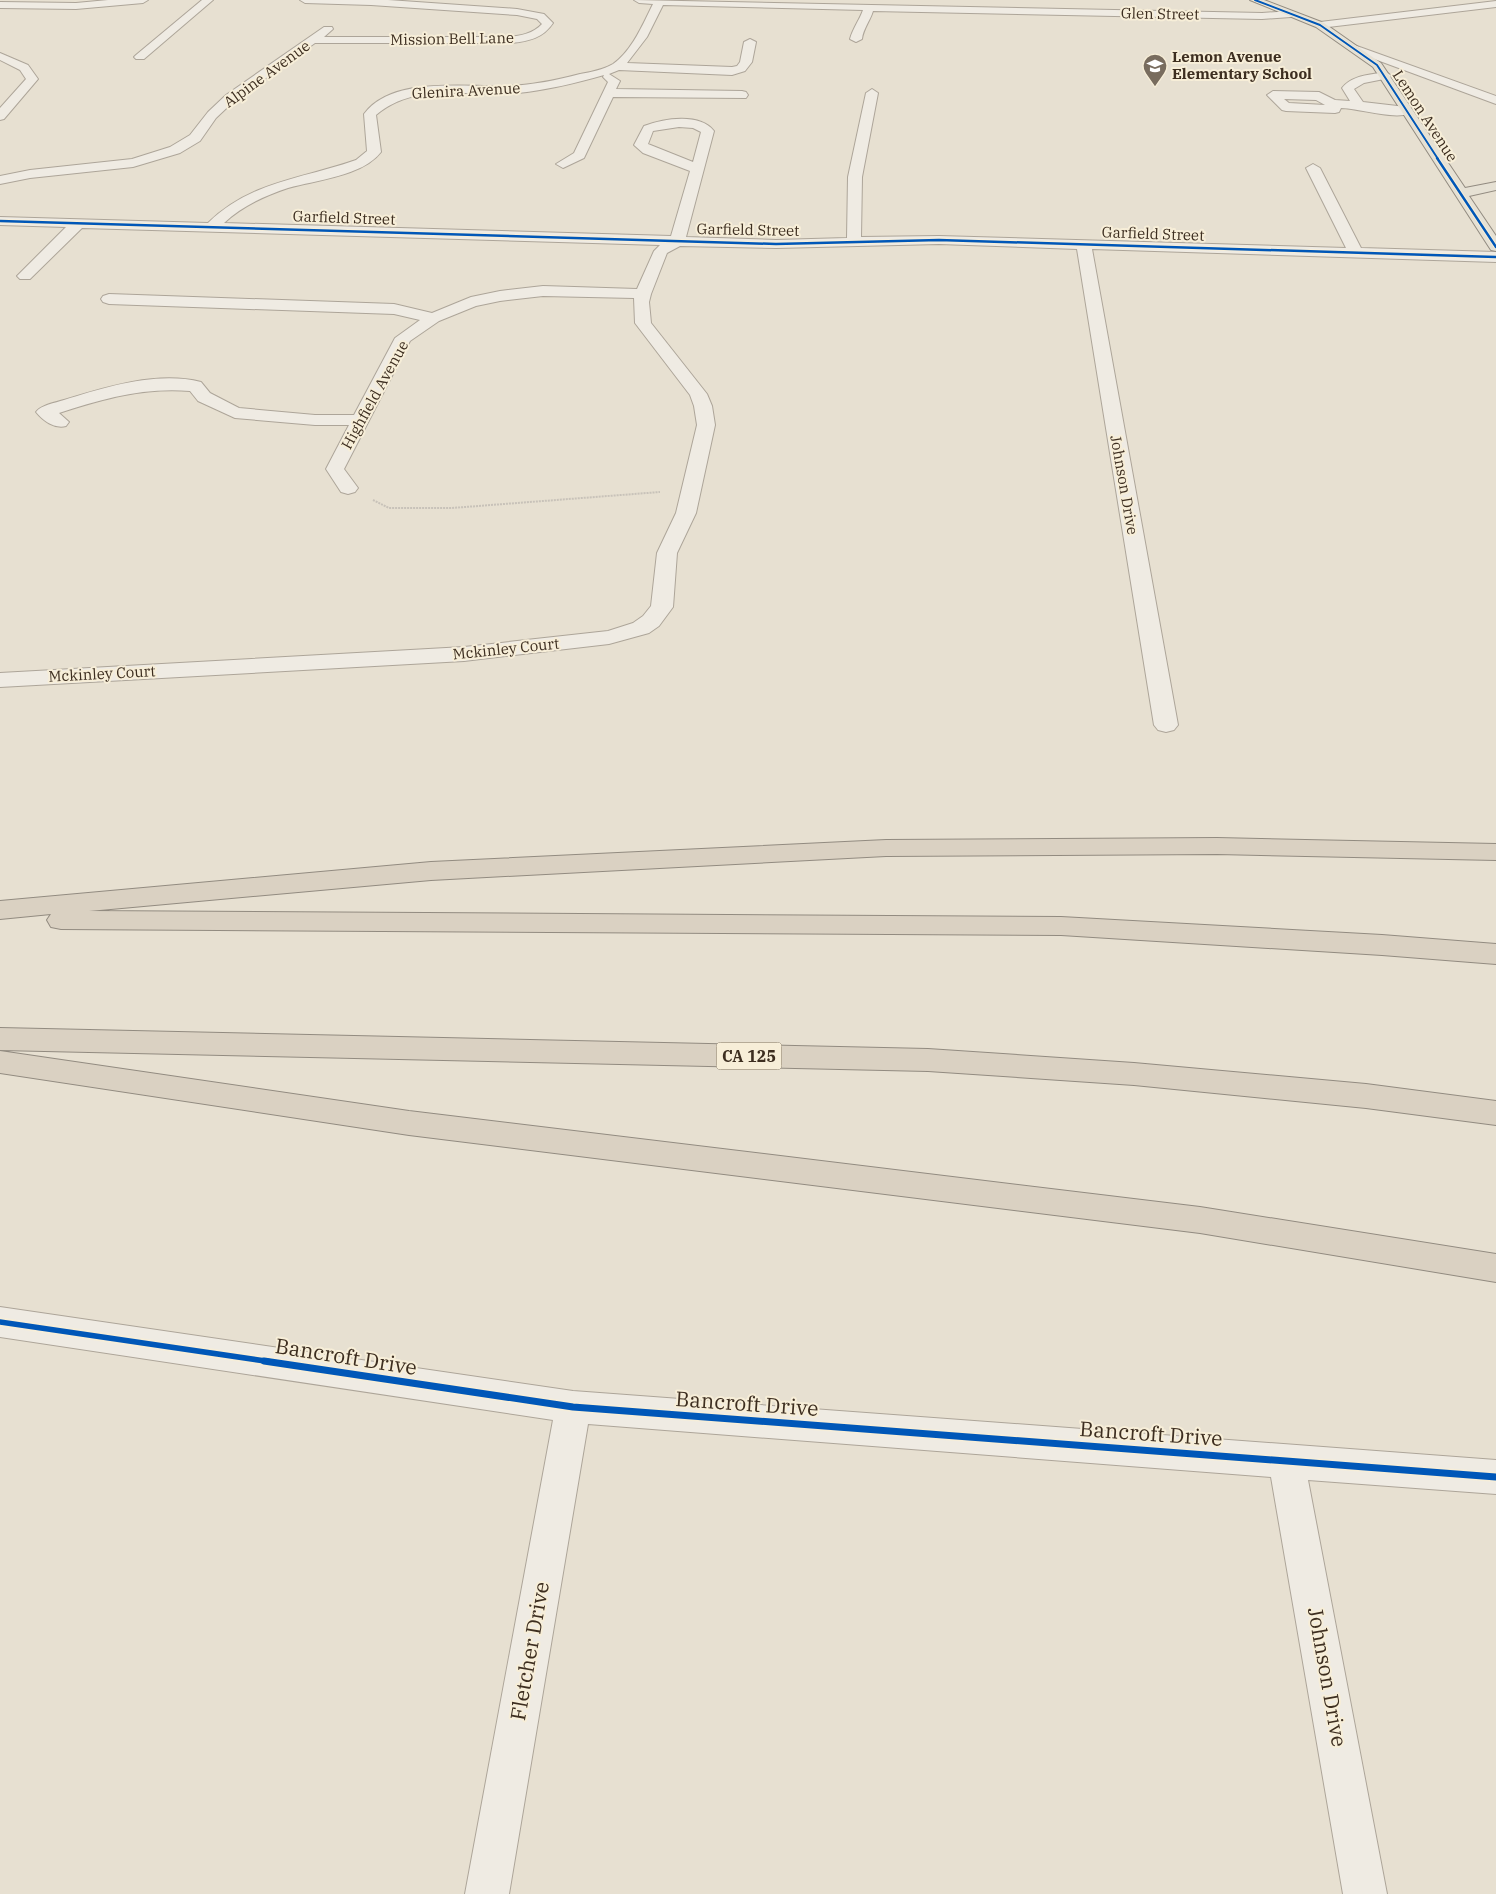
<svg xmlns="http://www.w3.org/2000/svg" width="1496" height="1894" font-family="'IBM Plex Serif',serif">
  <rect width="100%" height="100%" fill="#e7e0d1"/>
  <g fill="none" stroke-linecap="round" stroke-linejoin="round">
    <defs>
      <path id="minor" d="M108 0H148L143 3 76 9 0 8V2L76 3Z
        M202 0H213L144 59H136L134 57 136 55Z
        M300 0H388L517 9 544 14 553 23C543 38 529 41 512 43H315L234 101 216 118 200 141 180 153 133 167 30 178 0 184V176L30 170 132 159 170 147 190 135 208 112 226 95 324 27H332L333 29 324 37H506C520 36 533 34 542 24L537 19 517 15 371 5 305 3Z
        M634 0 1262 13 1291 11 1296 14 1291 17 1262 19 873 11C870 21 863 29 862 39L856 42 850 39C853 28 859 21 863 10L663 5 647 37 627 63 732 67 737 66 740 62 744 42 750 39 756 42 752 62 745 71 732 75 619 70 609 74 620 81 616 89 742 91 746 92 748 95 746 98 613 97 584 158 563 168 556 164 574 153 608 82 603 77 604 75C576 83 547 90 518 93 471 97 415 81 376 115L381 152C363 176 316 180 288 188 264 196 242 206 224 223L671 236 690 171 643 153 634 145 644 126C663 119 699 112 714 131L686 237 776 240 847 238 848 177 866 93 872 89 878 93 862 177 861 237 939 236 1346 248 1306 168 1313 164 1320 168 1361 248 1496 252V262L1092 249 1178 725 1174 730 1166 732 1158 730 1154 725 1077 249 939 244 776 248 680 246 667 253 651 294 649 302 651 323 707 394 712 406 715 425 696 513 677 553 673 607 659 626 649 633 609 644 464 661 0 687V673L464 647 608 631 633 623 643 616 651 606 657 553 676 513 697 425 694 406 690 395 635 323 634 298 543 296 500 301 476 306 439 321 410 341 344 469 358 488 355 492 348 494 341 492 326 469 349 425H315L235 418 198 401 190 391C144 387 102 399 59 413L69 422 66 426C55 429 43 421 36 412 41 405 55 403 64 400 106 387 157 371 201 382L210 393 239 408 315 415H354L395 338 420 320 394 314 109 304 103 302 101 299 103 296 109 294 394 304 432 313 471 297 500 291 543 286 637 289 654 251 660 245 82 228 30 279H20L17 276 66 227 0 225V217L208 223C251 181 302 179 356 160L367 151 364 114C393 75 466 88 509 86 533 85 557 80 580 74 591 72 603 70 613 64 632 51 643 24 653 4L639 3ZM679 127 693 128 701 132 693 162 648 144 653 131Z
        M1496 1V7L1320 28 1315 25 1320 22Z
        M1354 45 1496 96V104L1350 50 1348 48 1350 46Z
        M0 53 28 65 38 79 4 119 0 120V108L26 79 20 70 0 60Z
        M1385 72 1389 74 1391 76 1389 78 1364 83 1354 89 1363 102 1406 107 1412 111 1410 114C1389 119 1363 109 1341 108L1339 112 1335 113 1286 111 1282 110 1267 95 1273 91 1319 92 1335 100 1350 101 1342 88C1352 75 1370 75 1385 72ZM1284 99 1316 100 1325 105 1289 103Z
        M0 1307 573 1391 1496 1460V1494L1308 1480 1387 1894H1343L1271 1477 588 1424 509 1894H465L553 1420 0 1337Z"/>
      <path id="major" d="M1250 0H1264L1324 23 1381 63 1465 188 1496 182V190L1469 196 1496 236V251L1491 250 1489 247 1373 67 1316 27Z"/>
      <path id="highway" d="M1217 838 1496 844V860L1217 854 886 856 431 880 89 911 1061 917 1382 935 1496 944V964L1382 955 1061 935 61 929 51 927 47 920 51 914 0 919V901L431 862 886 840Z
        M0 1028 928 1049 1134 1063 1366 1084 1496 1101V1125L1366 1108 1134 1085 928 1071 0 1050Z
        M0 1051 409 1111 1200 1207 1496 1254V1282L1200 1233 409 1135 0 1073Z"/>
    </defs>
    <use href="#minor" stroke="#ada599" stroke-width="2"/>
    <use href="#major" stroke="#928b80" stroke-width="2"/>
    <use href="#highway" stroke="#928b80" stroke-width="2"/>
    <path stroke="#c8c2b9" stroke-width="2" stroke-dasharray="2 1" stroke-linecap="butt" d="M373 500 389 508H452L660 492"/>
    <use href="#minor" fill="#efebe3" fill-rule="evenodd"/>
    <use href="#major" fill="#e6e1d4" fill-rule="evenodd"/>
    <use href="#highway" fill="#dad1c2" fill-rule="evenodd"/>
    <defs>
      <path id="cycleway-far3" d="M1255 0 1320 25 1377 65 1438 159"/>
      <path id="cycleway-far2" d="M1437 158 1496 247
        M0 221 776 244 939 240 1496 257"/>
      <path id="cycleway-far1" d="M0 1322 272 1362"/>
      <path id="cycleway" d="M264 1361 573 1407 1496 1477"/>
    </defs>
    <use href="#cycleway-far3" stroke="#f7eed8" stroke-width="3"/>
    <use href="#cycleway-far2" stroke="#f7eed8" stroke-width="4.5"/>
    <use href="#cycleway-far1" stroke="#f7eed8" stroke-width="9"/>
    <use href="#cycleway" stroke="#f7eed8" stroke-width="10"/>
    <use href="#cycleway-far3" stroke="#0057b8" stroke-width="2"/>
    <use href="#cycleway-far2" stroke="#0057b8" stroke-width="2.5"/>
    <use href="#cycleway-far1" stroke="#0057b8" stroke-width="5.5"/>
    <use href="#cycleway" stroke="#0057b8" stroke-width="7"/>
  </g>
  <defs>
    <symbol id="school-pin" viewBox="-11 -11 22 30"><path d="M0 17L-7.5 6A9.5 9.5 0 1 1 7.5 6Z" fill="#786c5e" stroke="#f7eed8"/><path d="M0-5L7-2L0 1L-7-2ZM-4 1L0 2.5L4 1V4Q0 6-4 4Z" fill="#fff"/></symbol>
  </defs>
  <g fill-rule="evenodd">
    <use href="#school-pin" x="1141" y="52" width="28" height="38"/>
  </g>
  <g text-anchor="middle" stroke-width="4" stroke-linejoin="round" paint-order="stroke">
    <g font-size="15" fill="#3d2e20" stroke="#f7eed8">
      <text transform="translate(1160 14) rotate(1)" y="5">Glen Street</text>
      <text transform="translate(452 39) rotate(-1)" y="5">Mission Bell Lane</text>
      <text transform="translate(267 74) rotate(-36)" y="5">Alpine Avenue</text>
      <text transform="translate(466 91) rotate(-3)" y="5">Glenira Avenue</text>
      <text transform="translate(1425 116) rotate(57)" y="5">Lemon Avenue</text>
      <text transform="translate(344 218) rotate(2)" y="5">Garfield Street</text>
      <text transform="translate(748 230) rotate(1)" y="5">Garfield Street</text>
      <text transform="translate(1153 234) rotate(2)" y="5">Garfield Street</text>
      <text transform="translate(375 395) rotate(-61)" y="5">Highfield Avenue</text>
      <text transform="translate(1124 485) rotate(80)" y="5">Johnson Drive</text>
      <text transform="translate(506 649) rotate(-6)" y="5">Mckinley Court</text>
      <text transform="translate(102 674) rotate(-3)" y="5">Mckinley Court</text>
    </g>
    <g font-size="15" font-weight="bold" fill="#3d2e20" stroke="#f7eed8" text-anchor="start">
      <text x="1172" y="62">Lemon Avenue<tspan x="1172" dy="17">Elementary School</tspan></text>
    </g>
    <rect fill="#f7eed8" stroke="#756857" stroke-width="1" x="716.5" y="1042.5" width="65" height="27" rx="4"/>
    <g font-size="16" font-weight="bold" fill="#3d2e20">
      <text x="749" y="1062">CA 125</text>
    </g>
    <g font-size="21" fill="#3d2e20" stroke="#f7eed8">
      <text transform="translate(346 1357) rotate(9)" y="7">Bancroft Drive</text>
      <text transform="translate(747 1404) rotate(4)" y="7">Bancroft Drive</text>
      <text transform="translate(1151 1434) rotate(4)" y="7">Bancroft Drive</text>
      <text transform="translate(530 1651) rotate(-80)" y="7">Fletcher Drive</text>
      <text transform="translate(1327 1677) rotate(80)" y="7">Johnson Drive</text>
    </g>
  </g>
</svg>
